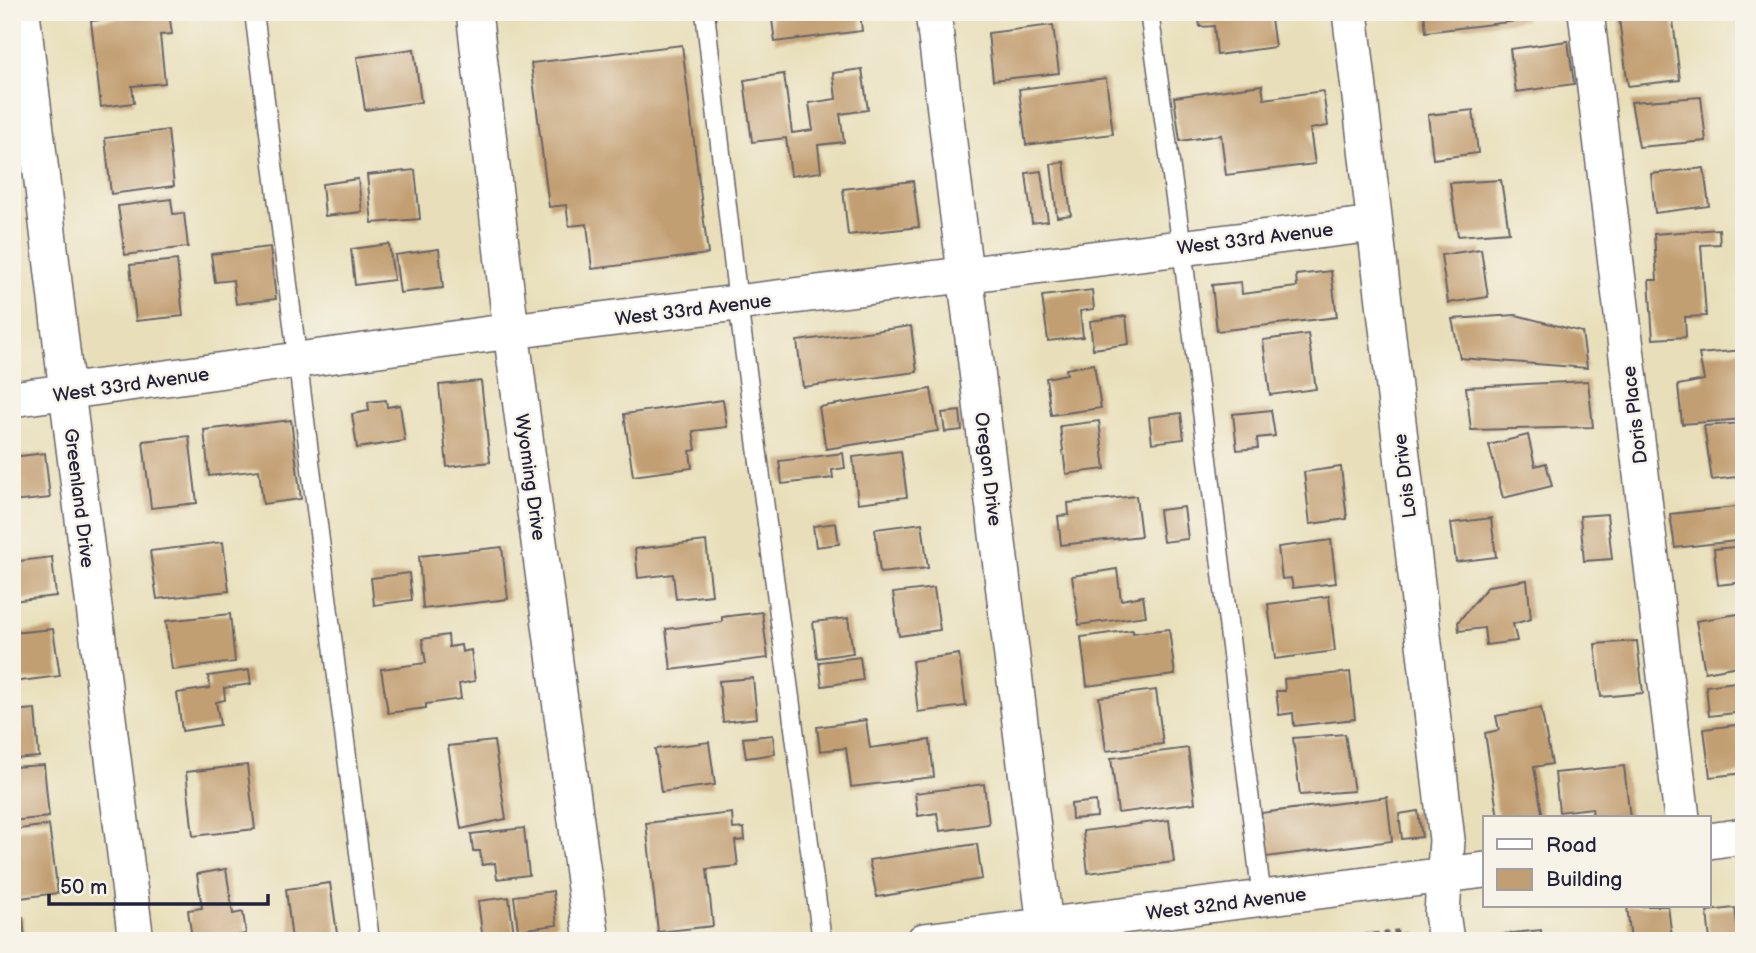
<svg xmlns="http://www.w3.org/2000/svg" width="1756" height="953" font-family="'Balsamiq Sans',sans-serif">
  <rect width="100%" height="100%" fill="#f7f3e8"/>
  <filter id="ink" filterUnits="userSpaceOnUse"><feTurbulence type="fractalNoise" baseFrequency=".0143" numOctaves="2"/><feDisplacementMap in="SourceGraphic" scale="14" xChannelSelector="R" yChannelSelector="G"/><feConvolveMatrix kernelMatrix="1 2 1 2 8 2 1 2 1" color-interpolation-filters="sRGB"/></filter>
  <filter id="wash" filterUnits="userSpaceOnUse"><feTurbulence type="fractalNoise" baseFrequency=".00686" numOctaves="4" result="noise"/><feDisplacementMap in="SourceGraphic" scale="28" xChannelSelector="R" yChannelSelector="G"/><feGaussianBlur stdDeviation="1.57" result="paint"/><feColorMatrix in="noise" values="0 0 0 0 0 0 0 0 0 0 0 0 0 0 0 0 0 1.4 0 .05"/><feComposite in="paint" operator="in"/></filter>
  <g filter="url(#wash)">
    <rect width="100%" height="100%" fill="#e8dfba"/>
    <path fill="#78b06e" stroke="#4d6954" stroke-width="2" d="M1378 926 1396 941H1223Z"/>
    <g id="blocks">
      <path fill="#c29f72" d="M169 12 172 34 160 35 165 83 132 86 134 103 101 107 91 21Z
        M771 12H860L862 31 775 42Z
        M1198 12H1270L1275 47 1217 55 1214 26 1200 27Z
        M1424 12H1524L1526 20 1426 32Z
        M1634 12H1686L1687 18 1673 20 1680 80 1628 86 1619 19 1634 17Z
        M1053 25 1059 73 993 80 988 33Z
        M1568 41 1574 84 1516 92 1510 49Z
        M682 45 708 254 592 269 587 224 569 226 566 205 549 207 531 63Z
        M414 49 421 102 365 110 357 57Z
        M862 69 868 110 840 114 844 142 818 145 821 172 791 176 786 138 752 142 744 80 784 74 792 133 813 130 809 103 836 99 833 73Z
        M1106 78 1113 134 1026 145 1019 89Z
        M1262 85 1264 99 1323 91 1328 126 1310 129 1315 164 1226 175 1221 135 1180 141 1174 97Z
        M1701 97 1706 141 1639 147 1631 102Z
        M1473 110 1478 153 1433 159 1428 115Z
        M168 130 174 186 111 194 105 138Z
        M1064 162 1071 215 1057 217 1051 164Z
        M1704 168 1709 206 1655 213 1651 174Z
        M415 170 420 219 372 223 367 175Z
        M1041 171 1048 221 1032 223 1026 173Z
        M358 179 362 212 325 216 322 184Z
        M1501 180 1509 232 1458 236 1450 183Z
        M913 181 919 227 848 235 843 189Z
        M171 199 173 214 184 213 188 247 125 255 118 206Z
        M1719 229 1720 244 1701 245 1706 316 1685 317 1686 337 1653 339 1649 280H1657L1654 234Z
        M389 244 394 280 355 285 351 249Z
        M270 247 276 299 236 304 233 280 215 282 211 254Z
        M439 249 443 288 400 293 395 255Z
        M1481 249 1488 297 1448 303 1441 255Z
        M177 260 183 316 136 321 130 265Z
        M1331 271 1337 317 1217 331 1212 285 1241 282 1242 294 1297 287 1296 275Z
        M1092 290 1094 309 1080 311 1083 337 1048 341 1042 296Z
        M1516 315 1582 332 1587 368 1460 358 1452 319Z
        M1126 316 1129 344 1093 349 1090 321Z
        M911 326 917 372 803 387 797 341Z
        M1308 334 1316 389 1270 395 1263 340Z
        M1744 350V419L1682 424 1678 385 1704 380 1699 354Z
        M1094 364 1101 408 1051 415 1046 378 1067 374 1066 369Z
        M481 381 490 462 447 467 439 385Z
        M1588 381 1593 427 1471 430 1466 387Z
        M931 389 938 431 826 449 819 407Z
        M386 400 387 407 400 405 405 441 357 448 352 414 369 411 368 402Z
        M723 400 727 427 693 431 696 450 690 451 692 468 633 476 624 414Z
        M1271 410 1275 436 1257 438 1258 448 1237 450 1233 414Z
        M960 411 962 430 945 432 942 413Z
        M1181 413 1184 439 1152 443 1149 417Z
        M291 420 301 499 263 504 259 470 209 476 204 430Z
        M1099 421 1105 469 1066 474 1060 426Z
        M1743 423 1744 476 1712 480 1704 426Z
        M1528 435 1535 466 1546 463 1552 486 1503 498 1489 445Z
        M189 436 197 503 151 508 143 441Z
        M901 451 907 497 858 503 853 457Z
        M45 453 50 498 12 502V457Z
        M843 453 845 468 832 470 833 478 782 484 779 461Z
        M1341 467 1347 519 1310 524 1304 472Z
        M1136 496 1141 536 1061 545 1058 516 1069 515 1068 503Z
        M1744 506V540L1675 548 1670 514Z
        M1184 507 1188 539 1163 542 1159 510Z
        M1607 514 1612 559 1584 561 1580 516Z
        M1491 518 1496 557 1456 562 1451 523Z
        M836 523 839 544 816 547 813 526Z
        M922 523 928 568 880 573 875 529Z
        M1331 540 1336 583 1293 588 1291 578 1282 579 1278 547Z
        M706 541 712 595 676 599 673 574 638 578 635 549Z
        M223 542 229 591 157 599 150 551Z
        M1744 546V582L1718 585 1714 549Z
        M502 547 508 599 423 609 419 556Z
        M52 557 56 596 12 601V562Z
        M1117 569 1121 600 1143 596 1146 616 1079 625 1072 576Z
        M409 573 412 600 374 605 371 578Z
        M1527 580 1531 619 1513 624 1517 641 1486 645 1484 628 1459 631 1458 622 1488 586Z
        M934 588 940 630 899 636 893 593Z
        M1329 596 1335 651 1275 659 1268 604Z
        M762 612 768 658 671 670 666 629 722 622V617Z
        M1744 613V665L1705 672 1696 621Z
        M230 614 235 662 172 670 166 621Z
        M848 618 853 653 817 658 813 622Z
        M53 629 60 676 12 682V633Z
        M1169 629 1175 675 1087 686 1081 637 1133 630V633Z
        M448 635 449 647 461 645 462 652 471 650 475 681 459 684 461 699 426 704V708L388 713 381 669 426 663 422 639Z
        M1637 641 1643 693 1601 697 1595 644Z
        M959 654 966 706 918 712 912 661Z
        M860 657 863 680 822 686 819 662Z
        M249 670 251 684 224 688 225 700 216 702 220 725 182 731 177 693 210 688 208 676Z
        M1350 672 1355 719 1294 726 1293 713 1279 715 1276 691H1285L1284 679Z
        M753 678 757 718 723 722 719 681Z
        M1743 681 1744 712 1709 716 1706 686Z
        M1156 690 1163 744 1106 751 1099 697Z
        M1541 708 1552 764 1534 767 1543 818H1498L1485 733 1499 730 1496 716Z
        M35 709 39 757 12 759V711Z
        M866 720 870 748 930 740 934 777 851 787 846 748 820 751 817 727Z
        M1744 724V773L1710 777 1704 729Z
        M1345 734 1354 791 1300 795 1293 738Z
        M773 735 775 754 746 758 743 738Z
        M494 741 506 819 461 829 448 746Z
        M709 742 715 785 661 792 655 749Z
        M1188 748 1195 803 1118 813 1111 758Z
        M44 765 49 817 12 821V767Z
        M247 765 255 829 193 836 186 772Z
        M1624 766 1630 818H1593L1592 808 1559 812 1555 773Z
        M984 784 989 824 940 831 937 813 918 816 915 793Z
        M1387 797 1392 841 1266 857 1261 813Z
        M1096 801 1097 817 1072 819 1071 804Z
        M1418 811 1422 837 1402 839 1399 814Z
        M732 813 733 829 744 828 745 840 735 841 738 866 707 869 713 926 658 932 646 823Z
        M1169 820 1174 862 1088 873 1083 831Z
        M49 825 58 893 12 899V830Z
        M524 828 529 875 497 879 495 863 482 865 480 851H473L471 834Z
        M977 844 982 879 877 897 869 860Z
        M226 869 233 914 243 912 246 934 239 935 240 941 192 939 188 910 202 908 197 874Z
        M330 883 338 941H292L286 889Z
        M553 891 557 925 518 930 514 896Z
        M509 897 515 941H483L478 901Z
        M1627 906H1668L1672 938 1631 941Z
        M1735 908 1739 941H1710L1707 911Z
        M23 917 25 941H12V918Z
        M1541 930 1542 941H1506L1505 934Z"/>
    </g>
  </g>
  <g filter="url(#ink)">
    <use href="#blocks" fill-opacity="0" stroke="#676467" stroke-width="2"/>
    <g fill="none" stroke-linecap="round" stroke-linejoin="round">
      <defs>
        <path id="lane" d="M254 12 370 941
          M705 12 738 303 822 941
          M1149 12 1182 248 1262 899"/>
        <path id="street" d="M22 12 67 392 136 941
          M474 12 511 331 592 941
          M933 12 1045 926
          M1350 12 1447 840 1442 913 1446 941
          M1586 12 1682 818
          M12 399 511 331 1374 224
          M1709 841 1744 836
          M924 941 1485 870"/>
      </defs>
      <use href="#lane" stroke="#676467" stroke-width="21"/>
      <use href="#street" stroke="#676467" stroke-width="38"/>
      <path stroke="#676467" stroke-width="4.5" stroke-dasharray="5 5" stroke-linecap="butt" d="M1324 941 1402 931 1404 941"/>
      <use href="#lane" stroke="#fff" stroke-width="18"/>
      <use href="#street" stroke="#fff" stroke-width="35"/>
    </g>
  </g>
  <g text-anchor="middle" stroke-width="5" stroke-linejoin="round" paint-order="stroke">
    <g font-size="19" fill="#22223b" stroke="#f7f3e8">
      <text transform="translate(1255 238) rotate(-7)" y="7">West 33rd Avenue</text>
      <text transform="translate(693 309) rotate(-7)" y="7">West 33rd Avenue</text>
      <text transform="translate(131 384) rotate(-8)" y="7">West 33rd Avenue</text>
      <text transform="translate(1634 415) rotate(-97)" y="7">Doris Place</text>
      <text transform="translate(989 469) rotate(83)" y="7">Oregon Drive</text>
      <text transform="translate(1404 476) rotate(-97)" y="7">Lois Drive</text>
      <text transform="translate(531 477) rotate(82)" y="7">Wyoming Drive</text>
      <text transform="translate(80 498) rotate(83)" y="7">Greenland Drive</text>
      <text transform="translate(1226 903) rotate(-7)" y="7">West 32nd Avenue</text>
    </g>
  </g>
  <rect width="1756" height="953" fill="none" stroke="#f7f3e8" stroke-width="42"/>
  <rect x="1483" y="816" width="228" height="91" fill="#f7f3e8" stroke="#a29fa3" stroke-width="2"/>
  <rect x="1497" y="839" width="35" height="10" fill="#ffffff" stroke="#a29fa3" stroke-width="2"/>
  <text x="1546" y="852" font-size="21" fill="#22223b">Road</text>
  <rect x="1497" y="869" width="35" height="21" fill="#c29f72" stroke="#a29fa3" stroke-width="2"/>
  <text x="1546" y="886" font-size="21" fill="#22223b">Building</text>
  <path d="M49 894v10h219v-10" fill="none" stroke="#22223b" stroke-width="3.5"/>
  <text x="60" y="894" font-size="21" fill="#22223b" stroke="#f7f3e8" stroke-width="5" paint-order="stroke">50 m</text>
</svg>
